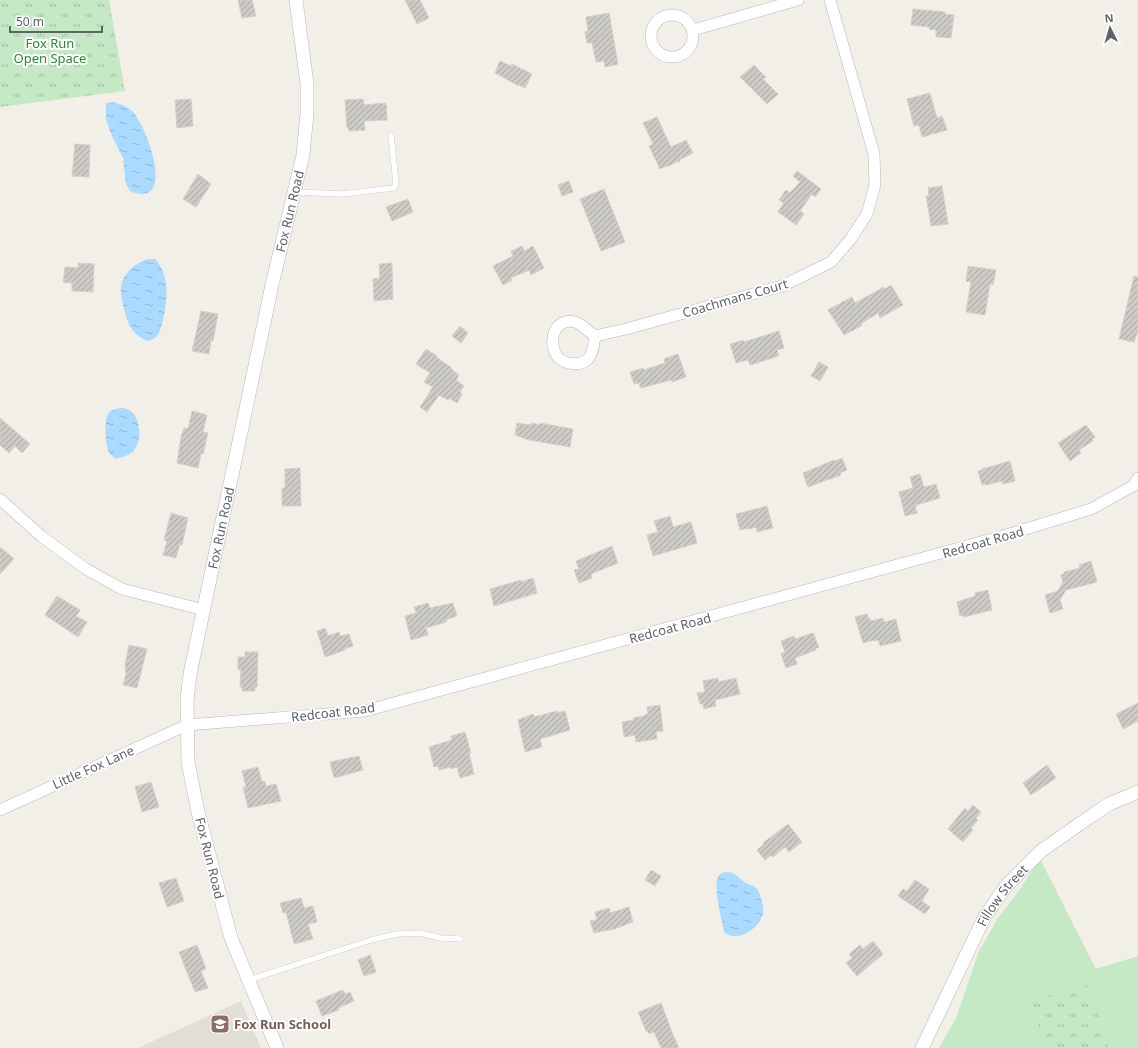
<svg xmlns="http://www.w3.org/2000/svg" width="1138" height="1048" font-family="'Noto Sans',sans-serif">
  <defs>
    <pattern id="park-tufts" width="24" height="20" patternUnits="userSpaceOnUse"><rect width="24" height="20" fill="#c5e8c5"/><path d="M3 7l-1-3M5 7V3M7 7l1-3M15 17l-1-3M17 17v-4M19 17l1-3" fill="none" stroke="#a3c0a4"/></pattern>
    <pattern id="water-ripples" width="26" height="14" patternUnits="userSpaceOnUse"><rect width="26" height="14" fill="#aadaff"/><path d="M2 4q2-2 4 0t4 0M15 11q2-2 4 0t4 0" fill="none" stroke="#8eb4d2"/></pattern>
    <pattern id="building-hatch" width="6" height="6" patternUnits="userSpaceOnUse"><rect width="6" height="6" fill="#cccac5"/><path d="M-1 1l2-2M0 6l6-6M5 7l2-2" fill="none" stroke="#a9a8a4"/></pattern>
  </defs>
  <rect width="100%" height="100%" fill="#f1efe8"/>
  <path fill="#e1ded6" d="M241 1001 261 1048H138Z"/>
  <path fill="#c5e8c5" d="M1040 859 1096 969 1138 956V1048H939L956 1018 979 951 998 918 1016 895Z"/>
  <path fill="url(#park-tufts)" d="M0 0H109L125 91 0 107Z
    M1090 985 1108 1048H1044L1031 1001Z"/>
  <path fill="url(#water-ripples)" d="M114 102C119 104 126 106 131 110 147 124 178 211 130 191L126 184 123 158 112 136 106 120V103Z
    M148 259H155C170 275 167 297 164 316 162 323 161 332 156 337 154 339 150 340 147 341 132 334 128 325 124 309 123 303 120 295 121 288 122 274 135 263 148 259Z
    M123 408C126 409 129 409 132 412 141 421 143 444 131 453 127 456 121 457 116 459 114 457 110 455 109 452 105 445 104 421 108 414 112 409 118 408 123 408Z
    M725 872C737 872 737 878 746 883 749 885 753 885 755 887 758 889 760 894 761 898 762 902 764 909 763 913 761 928 736 944 724 932 722 918 713 891 718 877 719 874 722 873 725 872Z"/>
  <path fill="url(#building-hatch)" stroke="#d6d1c6" d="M238 0H252L256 16 242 18Z
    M405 0H420L429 18 417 24Z
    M913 9 945 12V14L954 15 951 38 936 37V30L929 29 930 27 911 25Z
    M609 13 618 64 605 67 604 61 596 62 592 43H587L585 32 588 31 586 17Z
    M500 61 511 66 512 64 532 74 525 88 519 85V86L495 73Z
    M754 65 766 77 763 79 778 94 767 104 740 77Z
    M930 93 937 118 942 116 947 130 922 137 919 125 914 126 907 99Z
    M191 99 193 126 177 128 175 100Z
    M363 99 364 105 386 103 387 120 364 121 365 130 349 131 348 128H347L345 100Z
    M657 117 671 147 686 140 693 153 681 159 679 162H676L669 166H667L660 169 649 146 653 144 643 123Z
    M75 144 90 145 89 177 72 176Z
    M797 171 821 189 815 197 812 194 800 211 804 214 796 225 778 212 784 203 779 200 786 190 790 193 800 182 793 176Z
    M198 174 211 184 196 207 183 199Z
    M569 181 573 192 562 196 558 185Z
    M942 186 948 224 931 226 926 196 929 195 928 188Z
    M604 189 625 242 601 251 580 199Z
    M408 199 413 212 392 221 386 207Z
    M522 246 524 251 533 246 544 268 531 275 529 270 511 278 512 280 503 285 493 266 513 256 511 251Z
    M78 263 94 264 93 292 72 291V283L63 282 65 267 78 268Z
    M392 263 393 299 374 301 373 279 380 278 379 264Z
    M968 266 996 270 993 285 990 284 985 315 966 312 971 282 966 281Z
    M1134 276 1138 277V331L1134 342 1119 339Z
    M891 285 903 305 880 318 878 313 862 323 861 326 844 335 828 310 852 297 855 303 884 287 885 289Z
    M201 311 218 314 213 341 211 340 209 354 192 351Z
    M460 326 468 333 461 343 452 336Z
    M779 331 784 348 777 350 779 356 750 365 748 360 736 363 730 344 743 340 744 342Z
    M426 349 437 356 436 357 452 368 451 369 459 375 456 380 464 386 460 392 462 394 457 403 449 398 448 400 439 395 427 412 420 407 433 387 424 382 430 373 416 364Z
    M678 354 686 377 672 382 671 380 641 388 639 383 634 384 630 372 643 368 644 370 665 363 664 359Z
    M819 362 828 367 820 381 811 376Z
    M192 411 207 415 203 432 208 433 203 454 201 453 198 468 177 463 181 437 184 428 188 429Z
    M0 418 30 444 22 453 15 446 9 453 0 445Z
    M517 423 531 425 532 423 540 425V423L573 429 570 447 529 440 515 435Z
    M1086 425 1095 437 1092 439 1093 441 1079 450 1081 453 1070 461 1058 443Z
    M842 458 847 470 840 473 841 475 808 487 803 473 834 460 835 461Z
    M1010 461 1015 481 1003 484 1002 481 986 485 985 484 982 485 978 471 982 470V469Z
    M300 468 301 506H282V488H285V469Z
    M920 474 924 487 936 484 940 498 916 505 917 506 915 507 917 513 905 516 899 492 913 488 910 477Z
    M767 506 773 528 757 532 756 527 749 529V528L740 530 736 514Z
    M171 513 188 518 182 545 180 544 176 558 163 555 167 541 164 540Z
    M670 516 673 527 691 522 697 543 653 556 647 535 658 532 654 521Z
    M612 546 618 563 591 574 592 578 579 583 574 570 579 569 576 561Z
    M0 547 14 559 0 574Z
    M1091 561 1097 582 1066 590 1060 600 1063 609 1050 613 1045 595 1058 591 1063 582 1061 575 1064 574V572L1080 568 1079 565Z
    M533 578 537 593 494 606 490 589 521 580V582Z
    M988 590 992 610 964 617 963 615 960 616 957 602 975 596V593Z
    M57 596 80 610 76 616 87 622 78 637 45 615Z
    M428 603 430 608 453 603 457 616 448 619 446 622 426 628 428 635 411 640 405 616 416 613 414 607Z
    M867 614 869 619H871V621L883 618 884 622 896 619 901 641 880 646 878 640 874 641V640L863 643 855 617Z
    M325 628 328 636 339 632 340 636 349 634 353 646 344 649 345 650 325 657 317 631Z
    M813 633 819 647 815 649 816 650 795 658 797 664 786 668 781 654 785 652 781 641 794 636 795 639Z
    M129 645 147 649 137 688 123 685 126 674 125 665Z
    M245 652H258L257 687H255V691H242V687H240L241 670H238V657H245Z
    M718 678V682L736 678 740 694 715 700 716 706 704 709 703 704H700L697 693 705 692 703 681Z
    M1138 703V721L1123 729 1116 714Z
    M660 705 663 731 656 732 657 739 636 742 635 735 624 737 622 722 634 720 633 718 645 716V715L648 714 647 707Z
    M557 711V713L565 711 570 730 540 739 542 747 525 752 518 720 533 714 534 717Z
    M465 732 471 753H469L474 774 460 778 457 767 451 769V767L439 770 438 766 434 767 429 747 452 740 451 736Z
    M359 756 363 770 334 778 330 762Z
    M1047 765 1056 778 1031 795 1023 783Z
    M258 767 262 782 265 781 266 786 276 784 281 801 248 808 243 787H246L242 771Z
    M151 782 159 807 142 812 135 787Z
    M973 805 981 812 976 818 978 820 971 828 973 830 963 842 948 829 965 808 968 811Z
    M788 824 802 842 789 852 785 847 773 857 771 855 765 860 757 850 764 844 763 843Z
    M651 870 661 876 655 886 645 880Z
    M176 878 184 901 167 907 159 883Z
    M915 880 929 889 922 901 930 907 925 914 898 896 903 889 907 891Z
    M301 898 304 908 313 906 317 922 308 924 313 939 294 944 286 912 283 913 280 903Z
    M629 907 633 922 614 929 594 933 590 921 597 920 595 912 609 908 610 913Z
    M873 941 883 954 857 976 846 963 852 958 849 954 860 945 863 949Z
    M197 945 206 969 201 971 208 988 195 992 179 952Z
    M370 955 376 972 364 976 358 960Z
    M343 990 345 994 350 992 354 1001 338 1008 339 1010 322 1016 316 1001Z
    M661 1003 673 1035 679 1048H661L654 1032 649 1034 648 1032 646 1031 638 1012Z"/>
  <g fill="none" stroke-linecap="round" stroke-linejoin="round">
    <defs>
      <path id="service" d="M295 192 342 194 394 188 396 183 391 135
        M249 980 371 940 397 934 420 933 441 938 460 939"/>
      <path id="minor" d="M651 36a21 21 0 1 1 42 0a21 21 0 1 1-42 0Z
        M693 30 798 0
        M595 336C594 343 593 354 588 359 580 367 563 364 557 356 547 341 555 317 575 322 582 324 589 332 595 336L626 329 782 286 831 262 850 240 867 214 875 185 874 154 830 0
        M0 499 41 536 86 569 122 589 204 610
        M0 810 187 725 365 711 1003 536 1091 509 1133 486 1138 478"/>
      <g id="tertiary">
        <path id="s1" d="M277 1048 231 938 198 812 188 762 187 700 190 674 272 285 303 155 307 113V84L296 0"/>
        <path id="s2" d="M922 1048 985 916 1007 885 1041 851 1081 823 1109 804 1138 792"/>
      </g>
    </defs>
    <use href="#service" stroke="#b5b8bc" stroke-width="6"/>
    <use href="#minor" stroke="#b5b8bc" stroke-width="12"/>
    <use href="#tertiary" stroke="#b5b8bc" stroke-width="14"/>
    <use href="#service" stroke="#fff" stroke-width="5.5"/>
    <use href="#minor" stroke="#fff" stroke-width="11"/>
    <use href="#tertiary" stroke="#fff" stroke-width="13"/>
  </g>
  <defs>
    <symbol id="school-square" viewBox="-11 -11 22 22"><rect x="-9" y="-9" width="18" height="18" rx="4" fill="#8d6e63" stroke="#fff"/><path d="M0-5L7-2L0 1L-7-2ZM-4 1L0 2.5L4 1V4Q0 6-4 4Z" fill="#fff"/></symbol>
  </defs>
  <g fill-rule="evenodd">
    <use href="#school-square" x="209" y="1013" width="22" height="22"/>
  </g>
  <g text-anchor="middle" stroke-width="4" stroke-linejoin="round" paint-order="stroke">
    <g font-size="13" fill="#348238" stroke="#fff">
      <text x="50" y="48">Fox Run<tspan x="50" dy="15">Open Space</tspan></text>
    </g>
    <g font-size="13" fill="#5f6368" stroke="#fff">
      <text dy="5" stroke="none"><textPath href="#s1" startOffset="862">Fox Run Road</textPath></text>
      <text transform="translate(735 298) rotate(-16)" y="5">Coachmans Court</text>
      <text dy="5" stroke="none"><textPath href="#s1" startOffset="538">Fox Run Road</textPath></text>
      <text transform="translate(983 542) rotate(-16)" y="5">Redcoat Road</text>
      <text transform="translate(670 628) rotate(-15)" y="5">Redcoat Road</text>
      <text transform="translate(333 712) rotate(-7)" y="5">Redcoat Road</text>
      <text transform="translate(93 767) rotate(-24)" y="5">Little Fox Lane</text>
      <text transform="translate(210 858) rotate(76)" y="5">Fox Run Road</text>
      <text dy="5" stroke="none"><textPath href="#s2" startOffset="173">Fillow Street</textPath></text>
    </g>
    <g font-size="13" font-weight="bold" fill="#785e54" stroke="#fff" text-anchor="start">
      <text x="234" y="1029">Fox Run School</text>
    </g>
  </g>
  <g transform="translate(1110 28) rotate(355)" stroke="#ffffff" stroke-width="3" paint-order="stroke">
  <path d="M0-3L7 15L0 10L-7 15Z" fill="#5f6368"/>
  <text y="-6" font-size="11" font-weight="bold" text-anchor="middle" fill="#5f6368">N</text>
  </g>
  <path d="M10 26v6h92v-6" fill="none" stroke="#5f6368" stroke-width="2"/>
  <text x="16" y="26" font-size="12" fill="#5f6368" stroke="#ffffff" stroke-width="3" paint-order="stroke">50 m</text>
</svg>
